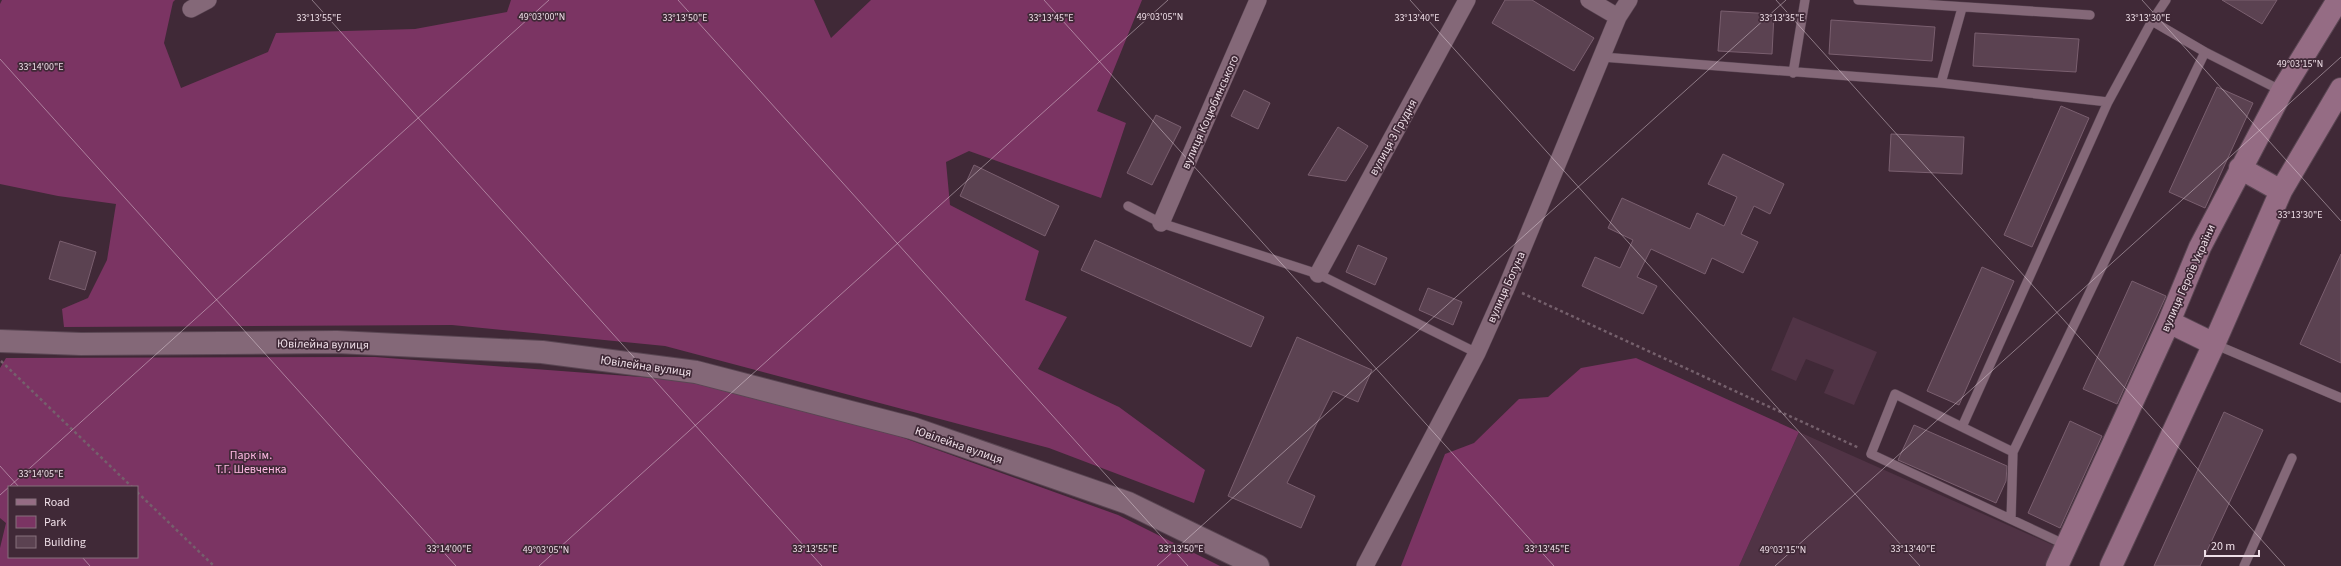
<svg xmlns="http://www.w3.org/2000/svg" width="2341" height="566" font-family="'Source Sans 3',sans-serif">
  <rect width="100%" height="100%" fill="#402937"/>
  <path fill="#503345" d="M1793 317 1877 352 1854 405 1824 393 1834 370 1806 359 1796 381 1771 370Z
    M1799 432 2055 546 2046 566H1739Z"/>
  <path fill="#7b3463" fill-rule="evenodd" d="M2 0H175L173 2 164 43 181 88 268 52 276 33 415 29 507 12 511 0H814L831 38 871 0H1142L1097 111 1126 123 1101 198 969 151 946 162 950 205 1039 251 1025 300 1067 317 1038 369 1119 407 1205 470 1194 503 1049 448 665 346 452 325 64 327 62 309 88 298 107 260 116 204 58 196 0 184V4Z
    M375 357 681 380 876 428 1118 515 1220 566H0V548L6 523 0 518V368L6 358ZM9 487H137V557H9Z
    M1636 358 1799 432 1739 566H1401L1445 454 1474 443 1519 399 1548 397 1581 368Z"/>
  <path fill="#5b4251" stroke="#7a5f6f" d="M1505 0H1532L1594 38 1574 71 1492 23Z
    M2222 0H2277L2262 24Z
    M1721 11 1774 14 1772 54 1718 51Z
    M1831 20 1935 27 1932 61 1829 54Z
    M1975 33 2079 39 2076 72 1973 66Z
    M2217 87 2253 103 2205 208 2169 192Z
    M1244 90 1270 103 1258 129 1231 116Z
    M2061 106 2089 118 2032 247 2004 235Z
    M1156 115 1181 127 1152 185 1127 173Z
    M1338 127 1368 146 1346 181 1308 175Z
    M1891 134 1964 137 1962 174 1889 171Z
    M1723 154 1784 184 1770 214 1754 206 1741 234 1758 242 1743 273 1712 258 1705 274 1651 249 1637 277 1657 286 1643 314 1582 286 1595 257 1620 268 1633 240 1608 228 1622 198 1690 229 1697 213 1724 226 1737 197 1708 184Z
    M974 165 1059 206 1045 236 960 196Z
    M1095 240 1264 317 1251 347 1081 270Z
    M60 241 96 252 85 290 49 279Z
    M1358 245 1387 258 1375 285 1346 272Z
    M2341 254V363L2300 344Z
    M1982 267 2014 281 1959 405 1927 391Z
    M2132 281 2166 296 2117 404 2083 389Z
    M1428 288 1462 302 1453 325 1419 310Z
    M1297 337 1372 370 1358 402 1333 391 1287 483 1315 496 1301 528 1228 496Z
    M2224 412 2263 430 2200 566H2154Z
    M2070 421 2102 436 2060 528 2028 513Z
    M1914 425 2007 466 2006 481 1996 503 1898 460Z"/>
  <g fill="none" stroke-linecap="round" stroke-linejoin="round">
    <defs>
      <path id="service" d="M1858 0 2090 15
        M2152 21 2166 0
        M2205 52 2013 452 1962 427 2108 102 2152 21 2205 52 2282 91
        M1602 57 1941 83 2108 102
        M1793 73 1805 0
        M1941 83 1962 8
        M1128 206 1161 223 1318 274 1477 353
        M2214 344 2341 398
        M1962 427 1895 394 1871 454 2066 545
        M2011 519 2013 452
        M2244 566 2292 458"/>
      <path id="minor" d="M1589 0 1618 17
        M191 9 208 0
        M1161 223 1258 0
        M1318 274 1467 0
        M1365 566 1477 353 1507 286 1618 17 1629 0"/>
      <path id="tertiary" d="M0 341 81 344 337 342 542 352 696 372 912 428 1128 503 1258 566"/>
      <path id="secondary" d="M2240 168 2281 191
        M2169 322 2214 344
        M2057 566 2169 322 2200 247 2282 91 2338 0
        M2111 566 2214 344 2281 191 2341 89"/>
    </defs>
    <use href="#service" stroke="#5a4653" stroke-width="10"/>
    <use href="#minor" stroke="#5a4653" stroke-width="18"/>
    <use href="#tertiary" stroke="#5a4653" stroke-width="24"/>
    <use href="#secondary" stroke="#5a4653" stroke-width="24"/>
    <path stroke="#75606c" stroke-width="2.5" stroke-dasharray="3 3" stroke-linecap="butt" d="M1522 293 1859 448
      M1 361 132 487
      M137 492 214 566"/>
    <use href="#service" stroke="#846878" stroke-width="9"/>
    <use href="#minor" stroke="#846878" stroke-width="17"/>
    <use href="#tertiary" stroke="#846878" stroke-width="22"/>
    <use href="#secondary" stroke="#956c84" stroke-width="22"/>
  </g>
  <path fill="none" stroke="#eedee7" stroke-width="1" stroke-opacity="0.45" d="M312 0 822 566M678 0 1188 566M1044 0 1554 566M1410 0 1920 566M1776 0 2285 566M2142 0 2341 221M0 59 456 566M0 466 19 487M0 495 549 0M82 557 90 566M539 566 1168 0M1157 566 1786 0M1775 566 2341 57"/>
  <g text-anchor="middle" stroke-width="3.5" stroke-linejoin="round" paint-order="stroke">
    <g font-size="12" fill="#eedee7" stroke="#402937">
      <text transform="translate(1210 112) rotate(-66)" y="4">вулиця Коцюбинського</text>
      <text transform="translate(1393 137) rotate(-61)" y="4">вулиця 3 Грудня</text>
      <text transform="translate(2188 278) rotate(-66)" y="4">вулиця Героїв України</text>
      <text transform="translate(1506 287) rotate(-66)" y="4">вулиця Богуна</text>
      <text transform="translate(323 344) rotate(1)" y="4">Ювілейна вулиця</text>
      <text transform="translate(646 366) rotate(8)" y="4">Ювілейна вулиця</text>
      <text transform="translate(959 445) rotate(19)" y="4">Ювілейна вулиця</text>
    </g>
    <g font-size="12" fill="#fdb8e2" stroke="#402937">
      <text x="251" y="459">Парк ім.<tspan x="251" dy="14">Т.Г. Шевченка</tspan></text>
    </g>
  </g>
  <g font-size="10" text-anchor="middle" fill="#eedee7" stroke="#402937" stroke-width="3.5" stroke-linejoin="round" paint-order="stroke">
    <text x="542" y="20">49°03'00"N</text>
    <text x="1160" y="20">49°03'05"N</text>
    <text x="319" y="21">33°13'55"E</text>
    <text x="685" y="21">33°13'50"E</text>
    <text x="1051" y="21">33°13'45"E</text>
    <text x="1417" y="21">33°13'40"E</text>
    <text x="1782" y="21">33°13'35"E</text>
    <text x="2148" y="21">33°13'30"E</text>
    <text x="2300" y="67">49°03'15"N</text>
    <text x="41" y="70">33°14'00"E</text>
    <text x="2300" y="218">33°13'30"E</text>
    <text x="41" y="477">33°14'05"E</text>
    <text x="449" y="552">33°14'00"E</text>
    <text x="815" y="552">33°13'55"E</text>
    <text x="1181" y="552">33°13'50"E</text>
    <text x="1547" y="552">33°13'45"E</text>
    <text x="1913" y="552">33°13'40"E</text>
    <text x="546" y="553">49°03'05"N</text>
    <text x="1783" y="553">49°03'15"N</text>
  </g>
  <rect x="8" y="486" width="130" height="72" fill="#402937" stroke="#86717d"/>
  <rect x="16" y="499" width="20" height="6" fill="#956c84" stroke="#86717d"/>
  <text x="44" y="506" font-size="12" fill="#eedee7">Road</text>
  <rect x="16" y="516" width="20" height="12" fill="#7b3463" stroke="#86717d"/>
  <text x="44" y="526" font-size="12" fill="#eedee7">Park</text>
  <rect x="16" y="536" width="20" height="12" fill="#5b4251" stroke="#86717d"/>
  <text x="44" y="546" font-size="12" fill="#eedee7">Building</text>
  <path d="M2205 550v6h54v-6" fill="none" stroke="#eedee7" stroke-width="2"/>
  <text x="2211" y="550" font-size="12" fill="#eedee7" stroke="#402937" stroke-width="3" paint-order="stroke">20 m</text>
</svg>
